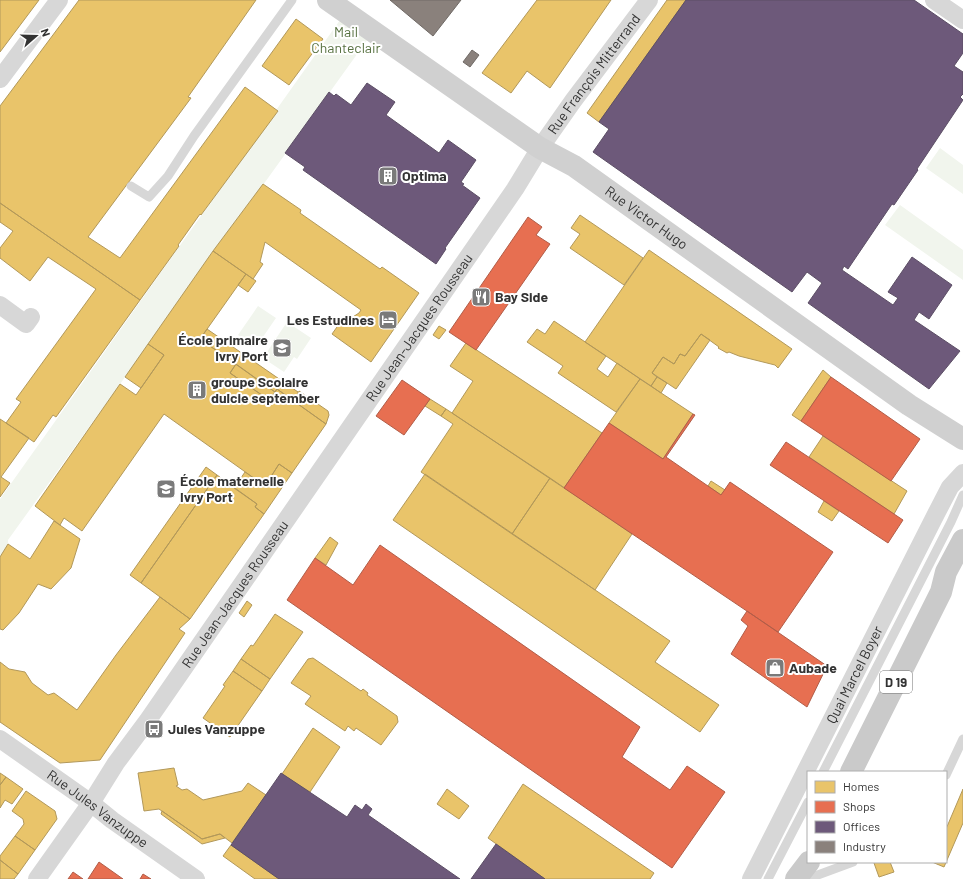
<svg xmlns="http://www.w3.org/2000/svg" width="963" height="879" font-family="Barlow,sans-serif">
  <rect width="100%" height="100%" fill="#fff"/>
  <path fill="#f1f5ed" d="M345 13 373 32 8 540V544L0 557V499Z
    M940 148 963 165V194L926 168Z
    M900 205 963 250V280L885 225Z
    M258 306 276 318 256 347 238 335Z
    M287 322 311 338 297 359 294 357 284 372 263 358Z"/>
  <path fill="#e9c46a" stroke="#b2985a" d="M0 0H39L0 52Z
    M79 0H256L188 97 191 98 88 237 120 258 245 87 278 111 201 215 200 214 178 245 179 246 140 300 0 203V106Z
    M537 0H611L550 88 527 71 511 93 482 73Z
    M667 0H686L599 122 587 113Z
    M296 19 323 39 289 85 262 66Z
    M263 184 301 210 300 213 380 269 382 267 419 293 371 362 332 334 342 320 345 322 359 313 361 310 265 242 260 262 263 264 253 279 213 251Z
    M0 203 140 300 56 417 53 415 34 442 6 423 21 402 16 399 96 289 48 257 30 281 0 258V248L13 231 0 222Z
    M580 215 643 258 624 285 570 248 580 234 571 228Z
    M649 250 792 349 778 368 775 365 739 356 729 352 727 353 718 348 719 347 701 334 685 356 680 354 674 364 663 357 652 373 657 377 651 386 585 342Z
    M213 251 246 274 200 339 236 364 230 373 269 400 277 389 326 424 292 473 279 464 265 486 164 414 82 531 64 518 60 525 35 506 120 384 136 395 164 355 148 344Z
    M246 274 256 281 248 292 238 285Z
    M554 321 606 356 597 369 608 377 617 363 640 379 616 412 558 373 563 366 527 342 537 329 545 334Z
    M439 326 446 330 439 339 433 335Z
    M207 329 298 392 295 402 277 389 275 392 200 339Z
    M701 334 710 340 676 389 652 373 663 357 674 364 680 354 685 356Z
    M466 343 602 433 564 488 452 413 473 381 450 366Z
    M148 344 164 355 141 388 125 377Z
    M236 364 275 392 269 400 230 373Z
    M823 370 831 377 801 421 792 415Z
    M657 377 667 383 661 393 651 386Z
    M640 379 693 414 663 459 609 423Z
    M299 391 328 411 329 415 326 424 295 402Z
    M430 399 446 409 441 416 425 406Z
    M446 409 550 478 512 534 421 472 453 424 441 416Z
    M0 419 29 438 1 477 10 483 0 497Z
    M823 436 907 491 894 514 809 457Z
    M279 464 292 473 264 514 255 507 257 504 234 488 245 472 265 486Z
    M206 467 217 475 141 583 130 575Z
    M425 474 670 641 655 662 719 705 700 732 393 520Z
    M217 475 257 504 255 507 264 514 190 619 141 583Z
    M550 478 632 534 595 590 512 534Z
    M711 481 725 490 721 495 708 486Z
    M824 501 839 511 832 521 818 512Z
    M54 521 80 539 71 568 51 589 38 584 19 613 3 630 0 629V557L8 544 30 559Z
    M330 537 338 543 326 565 315 558Z
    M160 597 190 619 179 629 185 633 100 760 60 763 0 722V662L9 669 25 672 32 683 48 695 54 693 77 710 116 655Z
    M247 601 252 605 244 617 239 613Z
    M275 614 303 632 270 679 241 659 251 645 253 646Z
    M313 658 361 691 363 689 368 693 367 695 397 716 398 722 381 745 356 728 354 731 348 726 345 731 305 704 311 696 291 683 308 659Z
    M241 659 270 679 262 691 233 671Z
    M233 671 262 691 230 737 203 718 225 686 223 685Z
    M313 728 340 747 310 792 282 774Z
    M174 768 178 785 176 786 182 790 187 789 203 800 242 791 248 783 266 795 232 843 220 834 202 839 159 809 144 811 138 773Z
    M0 773 6 777 0 785Z
    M6 777 23 789 12 804 5 800 0 808V785Z
    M523 784 654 873 650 879H545L488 838Z
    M447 789 469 806 459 819 437 804Z
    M963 789V823L944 867 932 862H946V829Z
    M26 791 55 811 57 819 35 850 15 836 24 824 23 819 12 811Z
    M162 811 202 839 220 834 225 838 202 844 161 814Z
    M15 836 35 850 18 874 0 860V856Z
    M231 845 279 879H255L223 856Z
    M0 860 18 874 14 879H0Z
    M876 862H890L894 872 879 877 874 863Z"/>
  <path fill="#e76f51" stroke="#b15d48" d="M528 217 542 227 536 235 550 244 476 350 449 332Z
    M831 377 920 439 891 481 801 421Z
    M402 380 430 399 404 435 376 416Z
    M693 414 695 415 666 457 721 495 730 482 833 552 778 632 564 488 609 423 663 459Z
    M786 442 903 520 888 543 770 465Z
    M380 545 640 727 622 757 670 790 687 766 725 792 672 868 287 600 315 558 353 585Z
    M747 611 827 666 807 707 731 654 748 626 741 620Z
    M99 862 123 879H88Z
    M73 872 83 879H68Z
    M143 874 151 879H140Z"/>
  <path fill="#6d597a" stroke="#5c4e65" d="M686 0H914L963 34V53L954 66 963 72V94L960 97 963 100 917 169 918 170 894 205 892 204 848 269 844 266 842 270 893 305 898 298 888 292 912 257 952 285 929 319 919 312 914 320 960 351 929 389 808 303 822 283 807 272 792 292 593 152 609 129 599 122Z
    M367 83 395 102 386 115 439 153 448 140 476 160 461 182 464 184 462 185 480 198 445 248 446 249 436 264 303 170 305 167 285 153 329 92 334 96 336 94 351 105Z
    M281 773 347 817 355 805 362 810 366 804 372 809 368 815 460 879H279L231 845Z
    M496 844 545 879H471Z"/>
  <path fill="#8a817c" stroke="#706a66" d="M390 0H461L433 36Z
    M472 50 479 55 470 67 463 62Z"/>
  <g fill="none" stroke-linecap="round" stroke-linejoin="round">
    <path stroke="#d7d7d7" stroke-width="9" d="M131 186 149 197 168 176 194 136 292 0
      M823 772 951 522 963 495
      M946 775 963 739
      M768 879 808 802
      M807 879 853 862"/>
    <g stroke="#d7d7d7" stroke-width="18">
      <path d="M934 0 963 20"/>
      <path d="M0 79 59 0"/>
      <path d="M0 305 26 324 31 317"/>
      <path id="s1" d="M0 739 91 803 112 820 196 879"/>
      <path id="s2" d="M37 879 91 803 116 763 148 720 515 189 540 148 573 101 649 0"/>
      <path id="s3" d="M751 879 936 514 950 487 963 473"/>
    </g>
    <path stroke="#d0d0d0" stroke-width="22" id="s4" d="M328 0 540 148 574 166 909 405 963 439"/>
    <path stroke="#cacaca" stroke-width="22" d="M851 772 941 592 946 572 963 540
      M796 879 809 862"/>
  </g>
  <defs>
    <symbol id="building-square" viewBox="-11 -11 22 22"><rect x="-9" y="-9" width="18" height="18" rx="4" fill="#7a7a7a" stroke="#fff"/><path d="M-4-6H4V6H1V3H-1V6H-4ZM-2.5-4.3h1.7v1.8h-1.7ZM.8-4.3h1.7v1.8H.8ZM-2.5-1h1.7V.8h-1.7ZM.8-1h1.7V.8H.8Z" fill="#fff"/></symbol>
    <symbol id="restaurant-square" viewBox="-11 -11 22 22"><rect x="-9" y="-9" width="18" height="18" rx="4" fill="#7a7a7a" stroke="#fff"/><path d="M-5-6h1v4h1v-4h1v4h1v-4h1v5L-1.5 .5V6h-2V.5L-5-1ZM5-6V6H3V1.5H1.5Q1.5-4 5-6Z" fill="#fff"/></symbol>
    <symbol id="hotel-square" viewBox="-11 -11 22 22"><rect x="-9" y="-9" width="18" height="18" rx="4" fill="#7a7a7a" stroke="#fff"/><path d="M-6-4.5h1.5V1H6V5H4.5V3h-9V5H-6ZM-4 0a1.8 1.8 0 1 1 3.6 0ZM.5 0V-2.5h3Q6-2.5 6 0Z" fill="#fff"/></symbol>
    <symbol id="school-square" viewBox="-11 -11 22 22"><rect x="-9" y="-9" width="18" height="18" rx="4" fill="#7a7a7a" stroke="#fff"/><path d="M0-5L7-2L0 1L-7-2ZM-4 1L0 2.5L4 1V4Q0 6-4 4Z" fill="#fff"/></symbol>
    <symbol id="shop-square" viewBox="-11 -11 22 22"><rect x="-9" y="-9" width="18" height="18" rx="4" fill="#7a7a7a" stroke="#fff"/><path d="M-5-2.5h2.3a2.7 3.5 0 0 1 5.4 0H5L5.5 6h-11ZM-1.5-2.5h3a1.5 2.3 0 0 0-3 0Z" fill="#fff"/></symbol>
    <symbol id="bus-square" viewBox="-11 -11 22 22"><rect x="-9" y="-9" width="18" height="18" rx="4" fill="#7a7a7a" stroke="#fff"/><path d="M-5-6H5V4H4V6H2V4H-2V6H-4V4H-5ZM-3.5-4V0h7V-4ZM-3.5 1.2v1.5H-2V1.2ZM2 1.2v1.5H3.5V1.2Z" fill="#fff"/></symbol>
  </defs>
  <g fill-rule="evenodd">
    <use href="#building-square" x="377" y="165" width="22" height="22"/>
    <use href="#restaurant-square" x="470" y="286" width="22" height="22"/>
    <use href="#hotel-square" x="377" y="309" width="22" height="22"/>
    <use href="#school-square" x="271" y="337" width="22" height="22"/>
    <use href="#building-square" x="186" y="379" width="22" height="22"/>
    <use href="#school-square" x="155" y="478" width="22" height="22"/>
    <use href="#shop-square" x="764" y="657" width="22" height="22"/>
    <use href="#bus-square" x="143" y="718" width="22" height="22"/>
  </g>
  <g text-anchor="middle" stroke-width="4" stroke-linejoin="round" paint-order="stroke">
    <rect fill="#fff" stroke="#707070" stroke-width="1" x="880" y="671" width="32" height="22" rx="3"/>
    <g font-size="13" font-weight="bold" fill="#333">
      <text x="896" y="687">D 19</text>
    </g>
    <g font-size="14" fill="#56703f" stroke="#fff">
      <text x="346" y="37">Mail<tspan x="346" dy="16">Chanteclair</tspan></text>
    </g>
    <g font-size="14" fill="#333" stroke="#fff">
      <text dy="5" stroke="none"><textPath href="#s2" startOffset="979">Rue François Mitterrand</textPath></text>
      <text dy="5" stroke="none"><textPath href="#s4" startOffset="386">Rue Victor Hugo</textPath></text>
      <text dy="5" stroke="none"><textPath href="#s2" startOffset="671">Rue Jean-Jacques Rousseau</textPath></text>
      <text dy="5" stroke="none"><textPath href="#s2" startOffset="347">Rue Jean-Jacques Rousseau</textPath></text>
      <text dy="5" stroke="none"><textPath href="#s3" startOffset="229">Quai Marcel Boyer</textPath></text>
      <text dy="5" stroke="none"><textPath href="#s1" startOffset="120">Rue Jules Vanzuppe</textPath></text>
    </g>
    <g font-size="14" font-weight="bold" fill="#333" stroke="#fff" text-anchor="start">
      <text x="402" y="181">Optima</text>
      <text x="495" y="302">Bay Side</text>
      <text x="374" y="325" text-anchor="end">Les Estudines</text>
      <text x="268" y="345" text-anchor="end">École primaire<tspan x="268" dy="16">Ivry Port</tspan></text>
      <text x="211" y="387">groupe Scolaire<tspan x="211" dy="16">dulcie september</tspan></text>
      <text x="180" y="486">École maternelle<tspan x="180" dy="16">Ivry Port</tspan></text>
      <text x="789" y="673">Aubade</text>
      <text x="168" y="734">Jules Vanzuppe</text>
    </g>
  </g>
  <rect x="807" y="771" width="140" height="92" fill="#ffffff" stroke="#adadad"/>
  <rect x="815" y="781" width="20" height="12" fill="#e9c46a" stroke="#adadad"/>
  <text x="843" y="791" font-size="12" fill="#333333">Homes</text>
  <rect x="815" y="801" width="20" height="12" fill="#e76f51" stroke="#adadad"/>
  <text x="843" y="811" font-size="12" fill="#333333">Shops</text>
  <rect x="815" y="821" width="20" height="12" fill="#6d597a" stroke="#adadad"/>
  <text x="843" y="831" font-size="12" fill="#333333">Offices</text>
  <rect x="815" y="841" width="20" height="12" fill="#8a817c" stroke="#adadad"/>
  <text x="843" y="851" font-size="12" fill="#333333">Industry</text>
  <g transform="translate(36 36) rotate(70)" stroke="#ffffff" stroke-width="3" paint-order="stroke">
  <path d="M0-3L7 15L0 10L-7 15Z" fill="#333333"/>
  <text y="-6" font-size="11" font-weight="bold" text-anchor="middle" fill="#333333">N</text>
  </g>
</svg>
